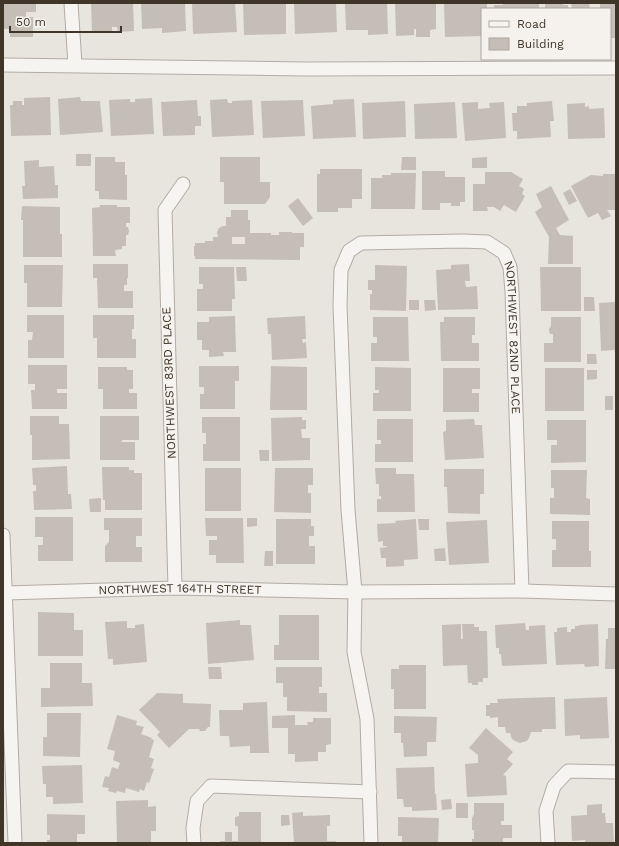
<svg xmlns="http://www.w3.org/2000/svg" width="619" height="846" font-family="'Work Sans',sans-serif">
  <rect width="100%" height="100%" fill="#e8e4de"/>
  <path fill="#c5beb6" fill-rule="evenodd" d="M3 3H36V12H26V17H33V37H10V29H3Z
    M91 3H133L134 31 118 32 117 27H112V31L92 32Z
    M141 3H185L186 31 162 33V28L142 29Z
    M192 3H235L237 32 193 34Z
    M243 3H286V34L244 35Z
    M294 3H336L337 32 295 34Z
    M345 3H387L388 34 368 35V30H346Z
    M395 3H436V29L430 30V37H416V29H414V35L396 36Z
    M444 3H487V9H482V36L445 37Z
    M503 3H539V9H494V5H503Z
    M545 3H563V5H568V9H545Z
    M571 3H589L590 9H572Z
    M600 3H616V38H610V9H600Z
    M50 97 51 135 11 136 10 105H13V101H22V105H24V98Z
    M80 97 81 101H100L103 132 60 135 58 99Z
    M152 98 154 134 111 136 109 100 130 99V102H135V99Z
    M227 99 228 103H232V101L252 100 254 135 212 137 210 100Z
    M354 99 356 137 313 139 311 106 333 104V100Z
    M197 100 198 116H201V126H195V135L163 136 161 102Z
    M303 100 305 136 263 138 261 101Z
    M405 101 406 137 363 139 362 103Z
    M552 101 554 121H550L551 137 517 139V131H513L512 113H517V106H527V103Z
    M455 102 457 138 415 139 414 104Z
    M478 102V109L490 108 489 103 504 102 506 138 465 141 462 103Z
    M585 103V107L589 106V109L604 108 605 138 568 139 567 104Z
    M76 154H91V166H76Z
    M95 157H115V162H125V175H127V200L99 199V191H95Z
    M220 157H260V182H270V197L265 204H224V182H220Z
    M402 157H416V170H401Z
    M487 157V168H472V158Z
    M39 160V167L54 166 55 185H58V198L23 199 22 186H25L24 161Z
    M320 169H362V199H352V208H338V212H317V174H320Z
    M422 171H445V177H465V202H460V206H451V203H440V210H422Z
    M485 172H511L523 179 519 186 524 189 522 194 525 196 516 212 504 205 500 211 494 207H487L488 211H473V184H485Z
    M391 173H416L415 209H371V178H382V175H391Z
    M603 174H616V210H607L611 216 602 220 598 213 588 218 571 186 591 175 603 176Z
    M551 186 569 220 556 228 560 235 573 236V264H548L549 237 535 212 542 207 536 194Z
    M570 189 577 201 569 205 563 193Z
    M298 198 313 218 303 226 288 206Z
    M100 205H117V207H130V223H126V227H128L129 231 128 235H126V246H122V249L115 250 116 256H93L92 208 100 207Z
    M22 206 60 207V234H62V257H23V220H21Z
    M231 210H248V220H250V233H271V235H279V232H292V233H304V247H300V260L195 259V256H194V246H195V243H205V241H213V237H218L217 232 219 228 223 226H226V217H231ZM232 237H245V244H232Z
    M93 264H128V278H127V285H124V291H133V308H98L97 278H93Z
    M469 264 470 281H465L466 287 477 286 478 309 438 310 436 270 451 269V265Z
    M24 265H63L62 307H27V283H24Z
    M375 265 407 266 406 311 370 310V294H372V290H368V280H375Z
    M199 267H234L235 299H232V311H197V289H203V284H199Z
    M236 267H246L247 281H237Z
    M540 267H581V311H541Z
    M584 297H594L595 311H584Z
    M409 300H419V310H409Z
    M424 300H435L436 310 425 311Z
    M616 302V350L601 351 599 303Z
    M27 315H64V358H28V340H32L33 332H27Z
    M93 315H134V329H132V339H136V358H97V338H93Z
    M235 316 236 352H223L224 356 209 357V350H202V340H197V322H209V317Z
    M305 316 306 339H302L303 343 306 342 307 358 272 360 271 334H268L267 318Z
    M373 317H408L409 361H371V343H377V337H373Z
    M444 317H475V335H472V343H479V361H441L440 322H444Z
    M551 317H581V362H544V343H553V334H550L549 331V329L551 326Z
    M587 354H596L597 364H587Z
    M28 365H67V389H57V393H67V409H32L31 390H35V384H28Z
    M199 366H239V381H235V409H200V394H204V387H199Z
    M271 366 307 367V410H270Z
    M98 367H127V370H133V389H129V393H137V409H103V389H98Z
    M375 367 411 368V411H373V393H379V390H375Z
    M443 368H480V389H472V393H479V412H443Z
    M545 368H584V411H545Z
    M587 370H597V379L587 380Z
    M605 396H613V410H605Z
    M30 416H59V424H69L70 459 32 460V435H30Z
    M100 416H139V440H122V442H135V460H100Z
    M202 417H240V461H203V444H206V433H202Z
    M302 417V420H306V429H301L302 438H310V460L272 461 271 418Z
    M377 419H413V462H375V444H381V440H377Z
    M474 419 475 425H482L484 458 445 460 443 432 446 431V420Z
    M547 420H586V462L551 463V445H557V440H547Z
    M259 450H269V461H260Z
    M67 466 68 494H71L72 509 34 510 33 491H36V485H33L32 468Z
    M102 467H129V470H134V473H142V510H105V500H103Z
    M205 468H241V511H205Z
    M275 468H313V485H308V493H311V513L274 512Z
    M375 468H396V474H414L415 512H377V499H381V496H379V484H376Z
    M444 469H484V494H480V514L448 513 447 487H444Z
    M551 470H587L586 498 590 499V515L550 514V498H554V488H551Z
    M101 498V512H90L89 499Z
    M35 517H73V561H38V545H43V537H35Z
    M104 518H142V536H136V547H142V562H105V546L109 542V530H104Z
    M205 518H243L244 563H216V555H209V540H217V536H206Z
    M247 518H257V526L247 527Z
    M276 519H311V526H314V536H309V546H315V564H276Z
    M416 519 418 559 404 560V566L386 567V558H381L380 548 387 547V546H383V541L378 542 377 524 396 523 395 521Z
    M418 519H429V530H419Z
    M487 520 489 563 449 565 446 522Z
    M552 521H589V551H591V567H552V550H556V539H552Z
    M445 548 446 561H435L434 549Z
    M265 551H273V566H264Z
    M38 612 74 613V630H83V656H38Z
    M279 615H319V660H274V645H279Z
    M240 620V625H251L254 660 208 664 206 623Z
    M127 621V628H135V625L144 624 147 662 113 665V659H108L105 622Z
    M525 623 526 630H529V626L545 625 547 664 502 666 501 654H499V648H496L495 625Z
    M461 624V639H463L462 624H474V627H479V631H487L488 678H483V682H478V685H472V683H468L467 665 443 666 442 625Z
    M598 624 599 666 585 667 584 664 556 665 554 632H557V628L567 627V632H571V629H575V626H579V625Z
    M608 628H616V669H605L606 639H608Z
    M50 663H82V683H92L93 706 41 707V688H50Z
    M399 665H426V709H394V689H391V669H399Z
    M208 667H221L222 679H209Z
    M276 667H322V687H319V693H327V712L287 711V697H283V683H276Z
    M157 693 183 694V703L211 704 210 727H208L205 731H200L199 729H189L169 748 157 735 160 732 139 710Z
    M555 697 556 729H542V732H531L529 738 527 741 523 742 520 743 515 741 512 739 510 733H506L505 727H498V717L490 718V716H486V705H490V703H498L497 699Z
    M607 697 609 738 580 739V735L565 736 564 699Z
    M267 702 269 753H250V746L230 747 229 736H220L219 710H243V703Z
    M47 713H81L80 757 43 756V737H47Z
    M117 715 137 721 136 725 144 727 141 734 152 738 151 739 154 740 149 757 154 759 151 768 154 769 149 783 147 782 144 791 140 789 139 792 126 788 125 793 117 791 116 793 108 791 109 788 102 787 105 776 109 777 112 767 118 769 120 763 113 760 115 751 107 749Z
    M295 715V725H308L307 722H313V718H331V744L326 745V752H318V761L295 762V754H288V728H272V716Z
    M394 716 437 717 436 742H427V756L404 757 403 743H401V733H394Z
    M486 728 513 752 507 759 513 764 503 775 506 776 507 795 467 797 465 764 478 763V755L469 748Z
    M82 765 83 803 53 804V797H46V784H43L42 766Z
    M434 767 435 794H436L437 810 412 811V807H404L403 799H397L396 768Z
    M451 799 452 809 442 810 441 800Z
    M148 800V807L156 806V831H151V843H117L116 801Z
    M456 803H468V818H456Z
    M474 803H504V821H501V825H512V838H503V843H472V839H474V830H472V818L474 814Z
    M602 804V813H605L606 823H613L614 843H585V840L572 841 571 816 587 815V805Z
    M239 812H261V843H221L220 841H225V832H232V841H238V826H235V817L239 816Z
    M303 812V816L330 815V826H327V841H336V843H294L292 813Z
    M47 814 85 815V834H77V843H47V840H50V835H47Z
    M281 815H289L290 825 281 826Z
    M398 817 439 818 438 843H402V836H398Z"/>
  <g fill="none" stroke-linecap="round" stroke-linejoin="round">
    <defs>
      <g id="street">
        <path d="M71 3 75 65"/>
        <path d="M3 65 305 69 616 68"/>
        <path d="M3 535 15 843"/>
        <path d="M175 588 165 210 183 184"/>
        <path id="s1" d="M5 593 175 588 355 592 522 591 616 594"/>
        <path d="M194 843 193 828 197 801 211 786 370 792"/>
        <path id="s2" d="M371 843 367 719 354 652 355 592 348 510 340 306 341 270 349 251 361 243 463 241 487 242 504 253 510 267 512 292 522 591"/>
        <path d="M548 843 546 811 554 786 568 771 616 772"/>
      </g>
    </defs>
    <use href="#street" stroke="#b2aca4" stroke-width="15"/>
    <use href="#street" stroke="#f6f4f1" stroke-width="13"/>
  </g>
  <g text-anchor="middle" stroke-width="3.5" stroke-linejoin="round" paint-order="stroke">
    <g font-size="12" fill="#3f3528" stroke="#f5f2ee">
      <text dy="4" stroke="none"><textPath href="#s2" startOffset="842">NORTHWEST 82ND PLACE</textPath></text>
      <text transform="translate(169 383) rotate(-92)" y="4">NORTHWEST 83RD PLACE</text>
      <text dy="4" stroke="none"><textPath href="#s1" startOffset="175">NORTHWEST 164TH STREET</textPath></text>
    </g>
  </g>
  <rect width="619" height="846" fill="none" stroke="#3f3528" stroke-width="8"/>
  <rect x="481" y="8" width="130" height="52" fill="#f5f2ee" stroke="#aca69f"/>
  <rect x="489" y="21" width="20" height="6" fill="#f6f4f1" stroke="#aca69f"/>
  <text x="517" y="28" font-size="12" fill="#3f3528">Road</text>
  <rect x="489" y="38" width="20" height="12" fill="#c5beb6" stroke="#aca69f"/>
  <text x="517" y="48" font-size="12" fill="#3f3528">Building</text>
  <path d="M10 26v6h111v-6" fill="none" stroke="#3f3528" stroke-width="2"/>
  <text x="16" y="26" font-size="12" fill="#3f3528" stroke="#f5f2ee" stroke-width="3" paint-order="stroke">50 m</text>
</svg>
